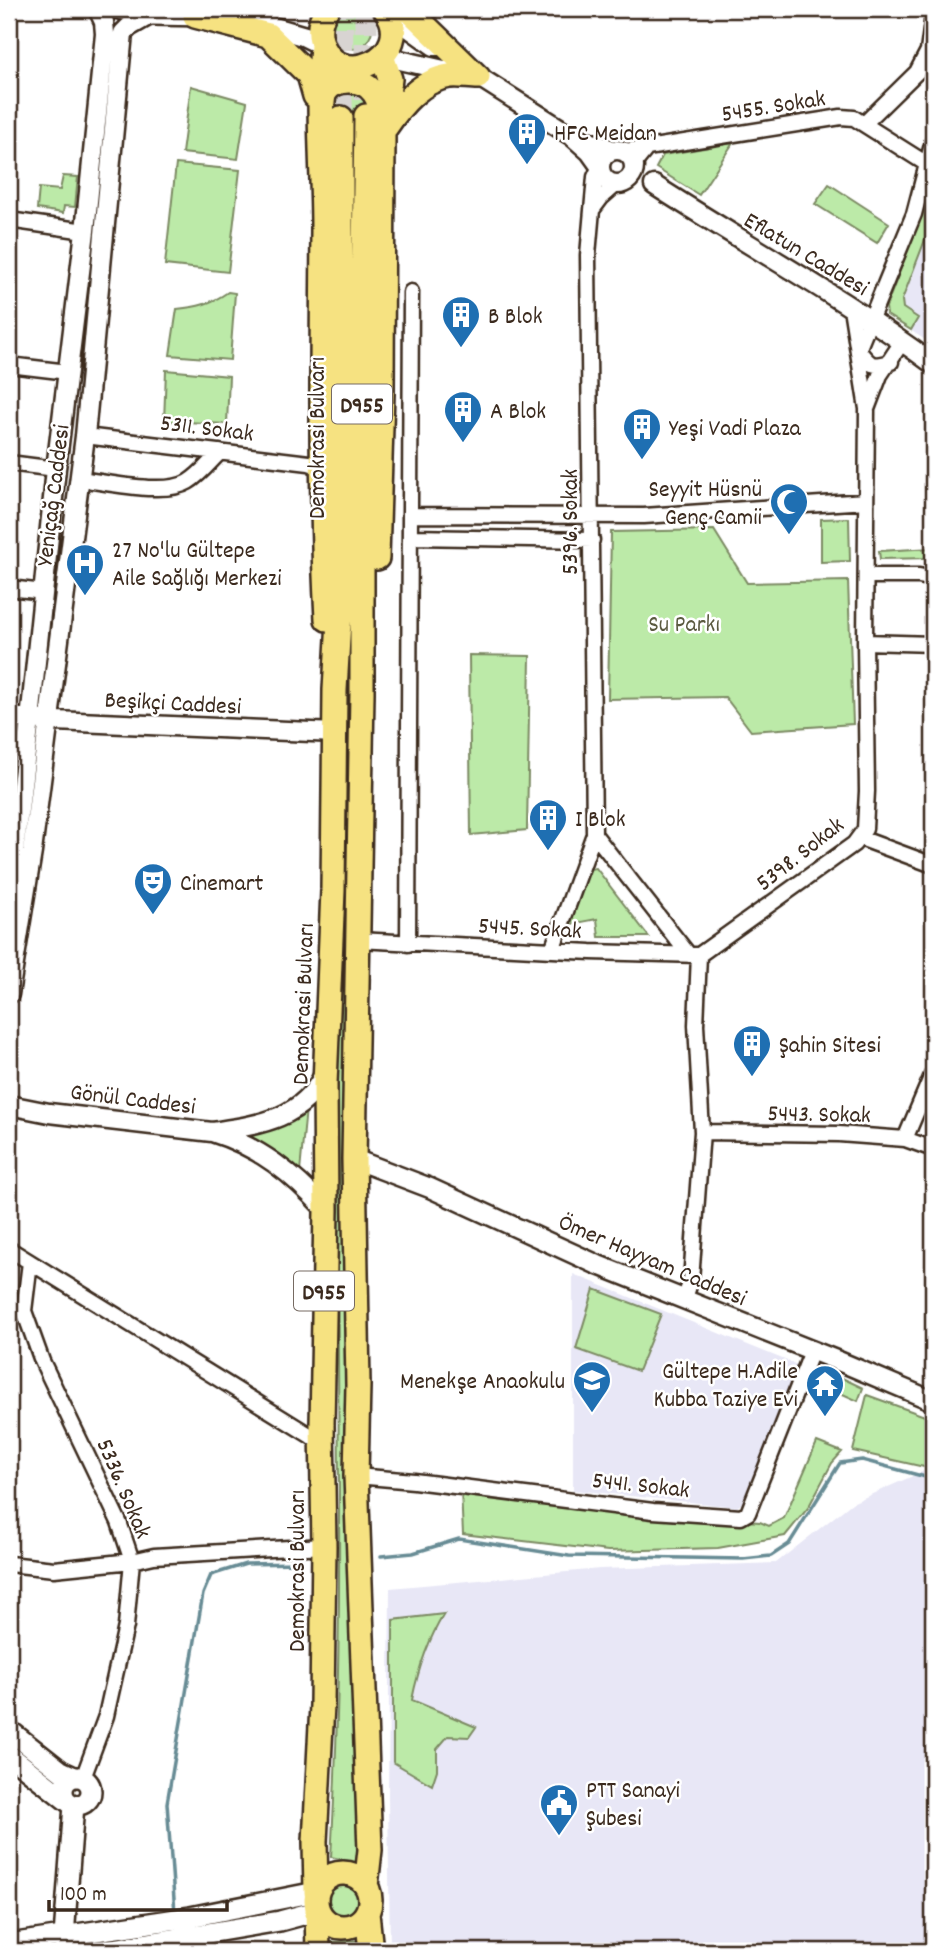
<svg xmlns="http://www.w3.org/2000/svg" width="942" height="1960" font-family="Dekko,sans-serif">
  <rect width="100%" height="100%" fill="#fff"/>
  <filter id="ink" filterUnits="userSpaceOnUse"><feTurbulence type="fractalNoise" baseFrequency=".0143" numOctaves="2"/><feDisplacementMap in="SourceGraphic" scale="14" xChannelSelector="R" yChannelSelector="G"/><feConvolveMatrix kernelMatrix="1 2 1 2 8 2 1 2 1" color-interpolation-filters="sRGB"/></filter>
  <g filter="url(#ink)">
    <path fill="#e8e7f6" d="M933 185V345L887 315 886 307Z
      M573 1274 795 1364 800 1369 746 1500 737 1507 573 1490Z
      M933 1467V1951H390L388 1797 390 1588 600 1569 776 1563 852 1503Z"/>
    <path fill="#bceaa8" stroke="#7c8a63" stroke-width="2" d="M330 28a21 21 0 1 1 42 0a21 21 0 1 1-42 0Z
      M191 86 247 102 238 159 182 153Z
      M351 93 363 97 372 114H330L331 105 341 95Z
      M733 143 699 195 656 168 663 155Z
      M176 164 240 170 228 272 165 265Z
      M63 176 78 177 75 207 64 206 63 213 37 209 39 188 60 190Z
      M829 184 889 223 877 243 815 204Z
      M933 185V219L902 300 903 308 918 318 911 330 887 315 886 307Z
      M228 292 235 293 230 360 170 355 177 309C197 307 211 304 228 292Z
      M166 370 229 376 227 424 164 421Z
      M849 518 850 561 821 562V519Z
      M714 530 747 583 848 581 853 724 751 731 725 697 608 699 611 532Z
      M933 548V558L880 559 879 551Z
      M469 655 530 656 527 830 471 835Z
      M596 868 649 937H599L597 919 571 924 584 874 589 869Z
      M341 916H348L344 985V1123L347 1493 350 1625 363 1864 331 1857C350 1544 328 1230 341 916Z
      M306 1108 300 1172 243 1136Z
      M594 1289 661 1314 638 1371 576 1349Z
      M816 1368 830 1374 825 1387 811 1381Z
      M842 1378 863 1388 858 1401 836 1391Z
      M867 1395 933 1419V1469L853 1451Z
      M817 1442 842 1452 832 1463 808 1508 785 1536 718 1548 608 1551 463 1534 461 1491 626 1513 760 1522 769 1526 784 1518Z
      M444 1614C428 1640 418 1670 412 1700L476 1727 469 1737 448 1736 437 1749V1770L432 1785 393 1762V1620Z
      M329 1899a18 18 0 1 1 36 0a18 18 0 1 1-36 0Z
      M363 1940 362 1951H332V1942Z"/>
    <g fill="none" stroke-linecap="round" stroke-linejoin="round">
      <path stroke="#678c95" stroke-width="3.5" d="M381 1556 413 1553 459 1539 569 1556 743 1559 771 1556 789 1544 840 1463 862 1460 933 1479
        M175 1913 167 1803 203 1594 211 1575 246 1564 299 1563
        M179 1951 180 1950"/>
      <path stroke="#d8d4d2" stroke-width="23" stroke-dasharray="23 11" stroke-linecap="butt" d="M366 9V116
        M341 118 342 9"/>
      <defs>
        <path id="minor" d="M865 123 917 72 928 51 933 15
          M647 148 841 117 854 118 933 168
          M624 151 647 148 634 164
          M600 166 595 177 592 210 601 198 618 183
          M592 210 588 255 594 834
          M9 220 85 231
          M851 308 867 409 880 375 902 342
          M891 362C871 367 871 366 858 350L914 214 933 141
          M9 365 68 372
          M85 436 309 463 322 467
          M9 463 56 469
          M79 479C106 482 165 496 188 482 200 475 210 462 220 452
          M410 515 644 516 866 501
          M410 537 592 540
          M866 576H919L933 579
          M9 588 44 592
          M865 642 933 644
          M860 838 933 865
          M358 940 591 952 699 955
          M408 944 411 292
          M552 950 594 834 689 955
          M702 1132 839 1134 905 1139 933 1149
          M905 1139 933 1073
          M9 1249 311 1436 322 1445
          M30 1262 24 1311 42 1361 119 1522 132 1561 126 1626 106 1716 83 1778
          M685 1298 691 1280 702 1132 696 1025 699 955 854 844 865 829 867 791 865 642 867 409
          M356 1476 414 1481 653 1511 741 1517 748 1513 812 1351
          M9 1564 54 1569 132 1561 154 1556 324 1546"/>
        <path id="tertiary" d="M388 13 434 46
          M382 56 457 73
          M468 70 572 136
          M600 167a17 17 0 1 1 34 0a17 17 0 1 1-34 0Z
          M600 166 590 152 572 136 613 150
          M654 185C747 245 844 298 933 364
          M9 717 55 721 336 733
          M9 891 30 720 56 469 85 231 105 34 104 22 98 9
          M9 994 32 852 85 436 123 33 129 27 150 15
          M324 1074C303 1120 257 1125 212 1132 260 1147 293 1174 326 1210
          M9 1105 49 1113 212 1132
          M354 1159 430 1188 598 1265 841 1362 933 1401"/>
        <path id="secondary" d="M120 9 150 15 209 16
          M249 20 304 36 322 45
          M9 1730 61 1771 74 1777
          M9 1755 66 1800
          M63 1791a14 14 0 1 1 28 0a14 14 0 1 1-28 0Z
          M9 1944 190 1917 316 1892
          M65 1951 64 1936 74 1805
          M101 1951 280 1921 317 1911"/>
        <path id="trunk" d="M327 9C320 19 318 29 321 40 335 95 420 56 385 9
          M408 9 478 77
          M195 16 268 35 309 75 315 96
          M322 45C317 107 323 168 323 231 322 360 320 489 327 619
          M322 110C323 105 323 97 325 93 335 76 364 78 374 93 380 101 380 111 381 120
          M366 116 362 406V693L354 1159 358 1385 356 1476 370 1850 366 1886
          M386 127C401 105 421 80 450 76 459 75 469 77 478 77
          M377 558 382 393 383 130 390 79 382 56
          M316 1900a27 27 0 1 1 54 0a27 27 0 1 1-54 0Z
          M316 1892 315 1842 322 1705 324 1546 322 1425 326 1210 325 1084 333 890 335 690 341 586V118
          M317 1911 318 1951
          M367 1913 371 1951"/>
      </defs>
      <use href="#minor" stroke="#3b2a1e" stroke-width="19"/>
      <use href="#tertiary" stroke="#3b2a1e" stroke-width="23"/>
      <use href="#secondary" stroke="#3b2a1e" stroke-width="24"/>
      <use href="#trunk" stroke="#3b2a1e" stroke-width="28"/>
      <use href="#minor" stroke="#fff" stroke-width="14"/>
      <use href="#tertiary" stroke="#fff" stroke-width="18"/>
      <use href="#secondary" stroke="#fff" stroke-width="19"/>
      <use href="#trunk" stroke="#f6e281" stroke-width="23"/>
    </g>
  </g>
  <defs>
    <symbol id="building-pin" viewBox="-11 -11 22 30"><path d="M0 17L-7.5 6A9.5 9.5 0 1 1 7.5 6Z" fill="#1f6fb2" stroke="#fff"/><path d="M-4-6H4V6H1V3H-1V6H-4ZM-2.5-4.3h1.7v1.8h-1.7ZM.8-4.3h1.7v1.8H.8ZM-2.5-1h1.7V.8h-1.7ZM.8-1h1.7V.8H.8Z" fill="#fff"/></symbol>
    <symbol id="mosque-pin" viewBox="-11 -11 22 30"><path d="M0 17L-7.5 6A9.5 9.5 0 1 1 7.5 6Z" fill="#1f6fb2" stroke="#fff"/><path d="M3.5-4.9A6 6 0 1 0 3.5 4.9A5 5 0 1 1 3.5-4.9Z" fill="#fff"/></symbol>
    <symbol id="hospital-pin" viewBox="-11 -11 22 30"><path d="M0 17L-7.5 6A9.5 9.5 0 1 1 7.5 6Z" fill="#1f6fb2" stroke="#fff"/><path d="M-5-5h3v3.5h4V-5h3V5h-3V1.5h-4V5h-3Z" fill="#fff"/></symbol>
    <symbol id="theatre-pin" viewBox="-11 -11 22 30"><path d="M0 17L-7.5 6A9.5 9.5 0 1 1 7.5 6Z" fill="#1f6fb2" stroke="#fff"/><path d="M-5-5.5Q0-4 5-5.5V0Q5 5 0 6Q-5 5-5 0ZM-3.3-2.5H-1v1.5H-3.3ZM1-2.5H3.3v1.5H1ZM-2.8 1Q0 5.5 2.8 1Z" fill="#fff"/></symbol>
    <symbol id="school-pin" viewBox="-11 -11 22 30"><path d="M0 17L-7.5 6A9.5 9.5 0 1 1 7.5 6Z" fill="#1f6fb2" stroke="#fff"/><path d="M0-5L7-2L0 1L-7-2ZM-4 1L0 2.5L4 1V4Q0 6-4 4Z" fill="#fff"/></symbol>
    <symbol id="temple-pin" viewBox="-11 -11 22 30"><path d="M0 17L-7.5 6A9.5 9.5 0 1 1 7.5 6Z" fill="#1f6fb2" stroke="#fff"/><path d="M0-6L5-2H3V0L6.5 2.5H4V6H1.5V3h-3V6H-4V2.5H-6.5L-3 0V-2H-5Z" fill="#fff"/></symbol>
    <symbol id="civic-pin" viewBox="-11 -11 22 30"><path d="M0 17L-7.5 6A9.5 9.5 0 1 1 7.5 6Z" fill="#1f6fb2" stroke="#fff"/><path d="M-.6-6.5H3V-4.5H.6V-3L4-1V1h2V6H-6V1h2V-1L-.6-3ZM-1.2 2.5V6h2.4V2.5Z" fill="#fff"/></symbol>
  </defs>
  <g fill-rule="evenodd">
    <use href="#building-pin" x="505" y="110" width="44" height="60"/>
    <use href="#building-pin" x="439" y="293" width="44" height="60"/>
    <use href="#building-pin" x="441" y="388" width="44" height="60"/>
    <use href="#building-pin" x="620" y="405" width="44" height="60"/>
    <use href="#mosque-pin" x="767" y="480" width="44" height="60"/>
    <use href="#hospital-pin" x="63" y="541" width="44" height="60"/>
    <use href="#building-pin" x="526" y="796" width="44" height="60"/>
    <use href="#theatre-pin" x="131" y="860" width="44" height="60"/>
    <use href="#building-pin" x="730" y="1022" width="44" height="60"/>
    <use href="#school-pin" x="570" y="1358" width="44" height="60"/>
    <use href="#temple-pin" x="803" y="1362" width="44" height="60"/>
    <use href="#civic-pin" x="537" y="1781" width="44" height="60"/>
  </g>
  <g text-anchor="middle" stroke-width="5" stroke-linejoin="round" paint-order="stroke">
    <g fill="#fff" stroke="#766a62" stroke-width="2">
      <rect x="332" y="384.5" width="60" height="39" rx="5"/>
      <rect x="294" y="1271.5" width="60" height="39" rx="5"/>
    </g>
    <g font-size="23" font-weight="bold" fill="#3b2a1e">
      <text x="362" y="412">D955</text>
      <text x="324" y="1299">D955</text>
    </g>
    <g font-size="24" fill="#3b2a1e" stroke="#fff">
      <text transform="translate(773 105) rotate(-9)" y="8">5455. Sokak</text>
      <text transform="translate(807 253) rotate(31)" y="8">Eflatun Caddesi</text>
      <text transform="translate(207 427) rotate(7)" y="8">5311. Sokak</text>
      <text transform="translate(316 438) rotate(-90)" y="8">Demokrasi Bulvarı</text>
      <text transform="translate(52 495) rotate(-83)" y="8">Yeniçağ Caddesi</text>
      <text transform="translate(569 522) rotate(-90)" y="8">5396. Sokak</text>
      <text transform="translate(173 702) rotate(3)" y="8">Beşikçi Caddesi</text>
      <text transform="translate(799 853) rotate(-38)" y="8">5398. Sokak</text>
      <text transform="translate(530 927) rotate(3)" y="8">5445. Sokak</text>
      <text transform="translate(302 1004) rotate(-88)" y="8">Demokrasi Bulvarı</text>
      <text transform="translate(133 1098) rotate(7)" y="8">Gönül Caddesi</text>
      <text transform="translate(819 1113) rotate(1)" y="8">5443. Sokak</text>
      <text transform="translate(653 1259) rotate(23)" y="8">Ömer Hayyam Caddesi</text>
      <text transform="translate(641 1484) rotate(6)" y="8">5441. Sokak</text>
      <text transform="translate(125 1488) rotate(67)" y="8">5336. Sokak</text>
      <text transform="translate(296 1571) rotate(-90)" y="8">Demokrasi Bulvarı</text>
    </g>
    <g font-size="24" fill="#3b2a1e" stroke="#fff" text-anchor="start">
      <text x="554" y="140">HFC Meidan</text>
      <text x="488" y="323">B Blok</text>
      <text x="490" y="418">A Blok</text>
      <text x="669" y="435">Yeşi Vadi Plaza</text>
      <text x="762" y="496" text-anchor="end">Seyyit Hüsnü<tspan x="762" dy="28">Genç Camii</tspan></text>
      <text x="112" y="557">27 No'lu Gültepe<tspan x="112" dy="28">Aile Sağlığı Merkezi</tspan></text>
      <text x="575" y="826">I Blok</text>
      <text x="180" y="890">Cinemart</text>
      <text x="779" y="1052">Şahin Sitesi</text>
      <text x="798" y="1378" text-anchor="end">Gültepe H.Adile<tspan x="798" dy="28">Kubba Taziye Evi</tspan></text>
      <text x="565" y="1388" text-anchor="end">Menekşe Anaokulu</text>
      <text x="586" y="1797">PTT Sanayi<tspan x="586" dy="28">Şubesi</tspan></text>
    </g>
    <g font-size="24" fill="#5b5a40" stroke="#fff">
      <text x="684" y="631">Su Parkı</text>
    </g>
  </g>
  <rect width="942" height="1960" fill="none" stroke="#fff" stroke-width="35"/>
  <rect x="18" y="18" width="907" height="1925" fill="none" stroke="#3b2a1e" stroke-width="2.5" filter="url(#ink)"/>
  <path d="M49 1900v10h178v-10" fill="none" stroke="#3b2a1e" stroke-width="3.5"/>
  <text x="60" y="1900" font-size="21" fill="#3b2a1e" stroke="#ffffff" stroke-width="5" paint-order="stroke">100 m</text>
</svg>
